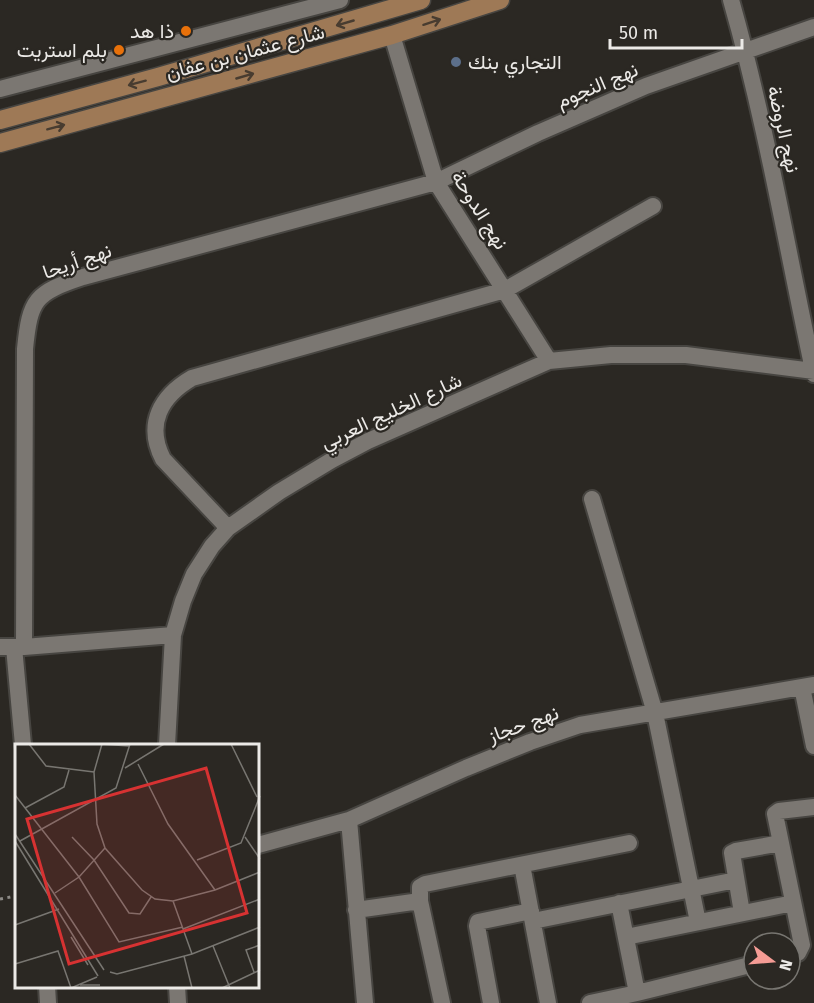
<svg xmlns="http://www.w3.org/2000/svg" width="814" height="1003" font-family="'Fira Sans',Vazirmatn,sans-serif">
  <rect width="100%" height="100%" fill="#2b2823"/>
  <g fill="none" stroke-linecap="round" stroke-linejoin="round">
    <defs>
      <path id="street" d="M731 0C766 123 787 249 814 374
        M392 35 436 182 549 361
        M0 89 340 0
        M592 499 655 713 698 922
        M228 528 163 459C145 424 161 396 192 378L505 290 653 206
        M0 647H24L173 635
        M14 647 23 745
        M24 647 25 349C30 299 35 293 83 277L436 182 538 133 646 86 814 27
        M802 687 814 746
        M167 745 173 635 183 601 194 574 212 546 228 528 279 492 332 460 368 441 549 361 611 355H686L814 371
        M349 820 365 1003
        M258 845 349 820 466 768 530 742 580 725 814 685
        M522 865 548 1003
        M619 903 637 993
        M356 910 420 901
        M742 913 732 853 736 851 781 843
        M533 921 736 880
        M626 937 793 903
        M790 955 798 953 802 945 775 814 779 811 814 807
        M47 986 48 1003
        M177 986 178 1003
        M442 1003 420 901V887L425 884 629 843
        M491 1003 477 926 478 922 531 911
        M590 1003 637 993 754 964"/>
      <path id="secondary" d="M0 120 158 77 421 0
        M0 143 392 35 500 0"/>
    </defs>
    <use href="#street" stroke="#474541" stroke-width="20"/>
    <use href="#secondary" stroke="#474541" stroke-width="21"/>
    <path stroke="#8d8b87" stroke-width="3" stroke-dasharray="3 4.5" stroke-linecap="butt" d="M0 899 16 896"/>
    <use href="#street" stroke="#7b7772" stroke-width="16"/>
    <use href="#secondary" stroke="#9e7956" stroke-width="18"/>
  </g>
  <defs><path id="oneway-shaft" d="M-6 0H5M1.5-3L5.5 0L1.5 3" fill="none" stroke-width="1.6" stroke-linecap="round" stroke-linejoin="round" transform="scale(1.5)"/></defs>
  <g stroke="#483c30">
    <use href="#oneway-shaft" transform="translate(432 22) rotate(-18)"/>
    <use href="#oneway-shaft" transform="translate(345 23) rotate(164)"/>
    <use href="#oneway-shaft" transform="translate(245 76) rotate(-16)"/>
    <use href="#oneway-shaft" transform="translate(137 83) rotate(165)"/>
    <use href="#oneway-shaft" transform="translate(56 127) rotate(-15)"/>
  </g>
  <g fill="#e8710a" stroke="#2b2823" stroke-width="2">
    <circle cx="186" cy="31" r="6"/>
    <circle cx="119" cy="50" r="6"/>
  </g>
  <circle fill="#5c6f8a" stroke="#2b2823" stroke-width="2" cx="456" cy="62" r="6"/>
  <g text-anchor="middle" stroke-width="4.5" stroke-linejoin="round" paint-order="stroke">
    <g font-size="20" fill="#eceae7" stroke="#2b2823" text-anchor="end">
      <text x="174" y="38">ذا هد</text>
      <text x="107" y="57">بلم استريت</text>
      <text x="468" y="69" text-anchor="start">التجاري بنك</text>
    </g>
    <g font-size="20" fill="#eceae7" stroke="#2b2823">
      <text transform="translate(245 52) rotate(-15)" y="7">شارع عثمان بن عفان</text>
      <text transform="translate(597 85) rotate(-23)" y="7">نهج النجوم</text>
      <text transform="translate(784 129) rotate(77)" y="7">نهج الروضة</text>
      <text transform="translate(480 210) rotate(58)" y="7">نهج الدوحة</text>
      <text transform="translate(77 261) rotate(-19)" y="7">نهج أريحا</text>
      <text transform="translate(391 411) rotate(-25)" y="7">شارع الخليج العربي</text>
      <text transform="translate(523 724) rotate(-20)" y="7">نهج حجاز</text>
    </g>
  </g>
  <g transform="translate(15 744)">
    <rect width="244" height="244" fill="#2b2823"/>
    <path fill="none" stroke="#787671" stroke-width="1.5" d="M14 0 31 22 79 28M86 0 114 2M87 0 79 28 82 80 90 104 127 146 140 155 158 157 200 146 245 128M216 0 242 53M123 20 153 80 200 146M110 24 149 0M0 51 64 133 104 198 168 183M10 64 49 43 54 26M0 90 89 226M57 93 79 116 114 169 125 170 136 153M230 93 245 115M0 97 83 232M5 97 101 44 115 0M182 116 226 99 245 52M40 149 64 133 90 104M158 157 177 210M0 181 44 165M168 185 245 155M56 193 73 221M198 202 215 244M169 212 177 244M0 220 43 207 56 244M95 228 102 230 177 210 245 183M239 228 231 206 245 201M65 241H85M56 244 82 233M207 244 245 226"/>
    <path fill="#d73232" fill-opacity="0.15" stroke="#d73232" stroke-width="3" d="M191 24 232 169 54 220 12 75Z"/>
    <rect width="244" height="244" fill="none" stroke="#eceae7" stroke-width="3"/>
  </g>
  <g transform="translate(772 961) rotate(106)"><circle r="28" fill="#2b2823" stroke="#787671" stroke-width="1.5"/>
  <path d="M0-4.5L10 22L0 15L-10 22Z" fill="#f59c95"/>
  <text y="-9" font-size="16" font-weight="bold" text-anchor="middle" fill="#eceae7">N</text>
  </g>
  <path d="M610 39v9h132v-9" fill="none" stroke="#eceae7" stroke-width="3"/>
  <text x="619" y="39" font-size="18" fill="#eceae7" stroke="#2b2823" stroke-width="4.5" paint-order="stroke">50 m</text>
</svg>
